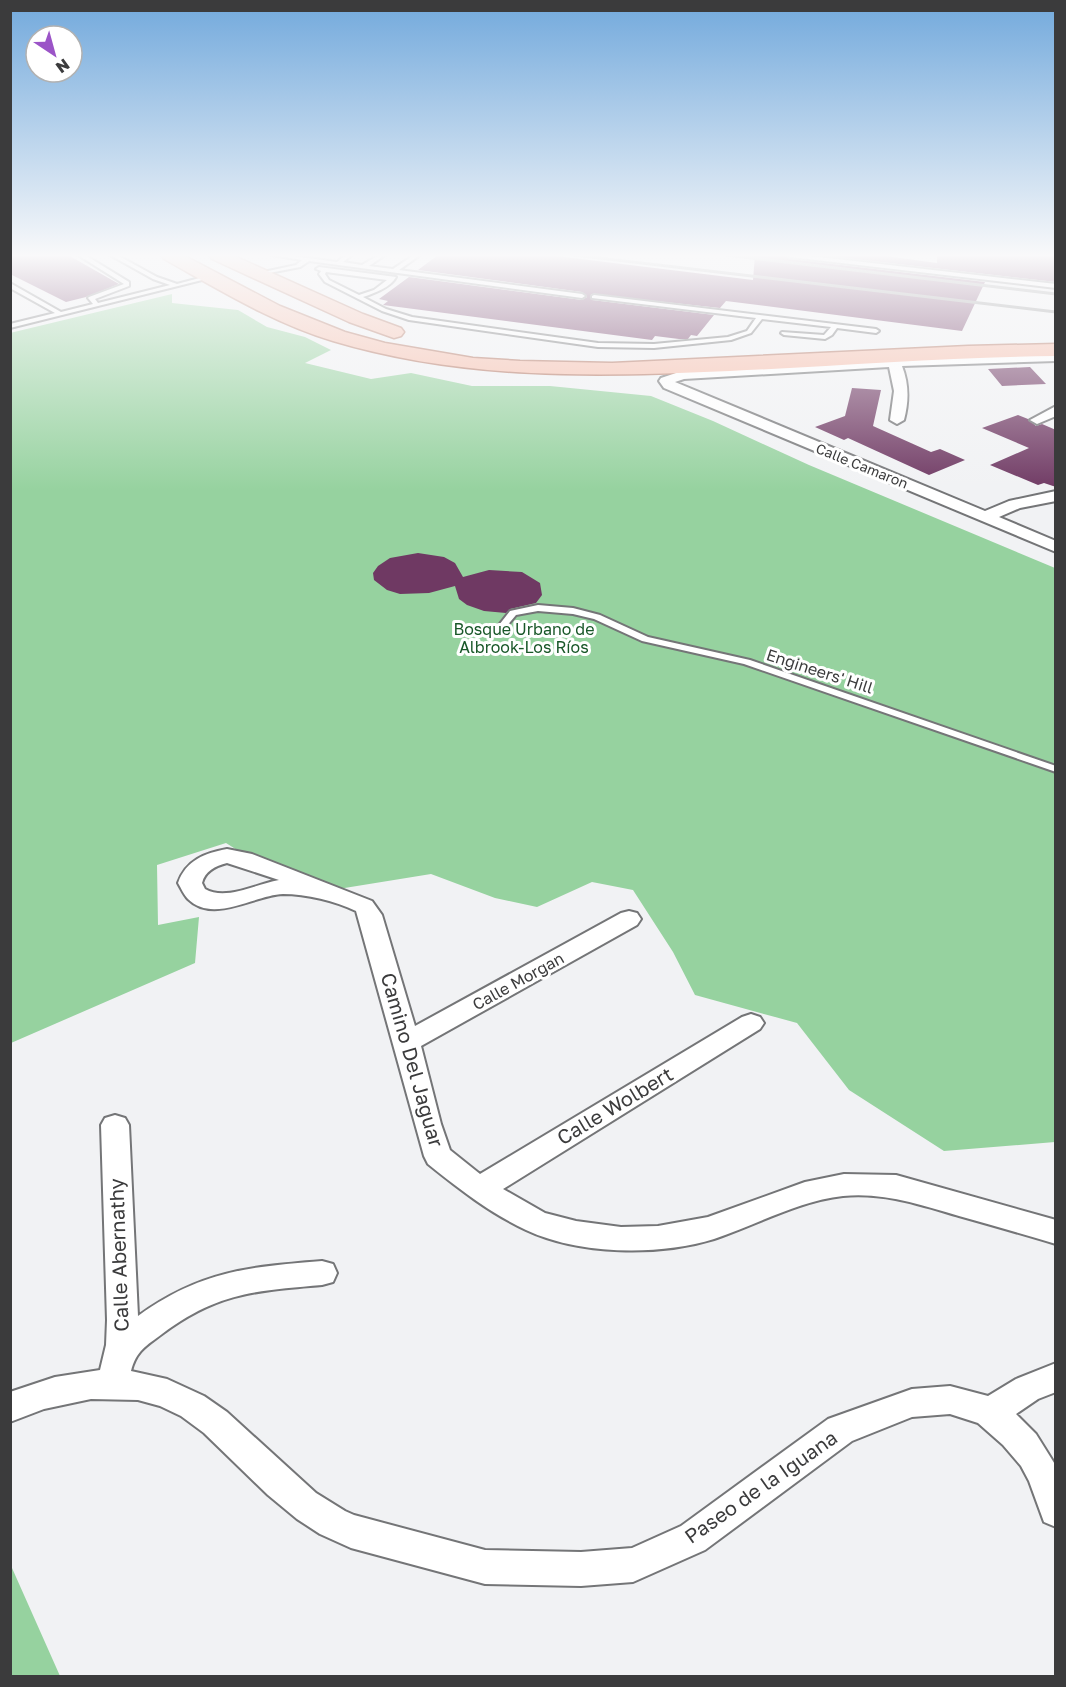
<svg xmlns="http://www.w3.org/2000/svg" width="1066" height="1687" font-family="'Golos Text',sans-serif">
  <rect width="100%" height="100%" fill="#f1f2f4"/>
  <path fill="#96d29f" d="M172 294V303L238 310 267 327 305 337 331 350 305 363 371 379 411 373 472 386H550L651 396 713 421 809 465 1055 568V1142L944 1151 849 1090 797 1023 695 995 673 952 633 890 592 882 537 907 495 898 431 874 326 891 264 867 226 843 157 865 158 925 199 917 195 963 11 1043 10 333Z
    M11 1568H12L60 1676H11Z"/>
  <path fill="#6f3963" d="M10 255H68L119 284 86 297 66 302 10 274Z
    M438 255H548L753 280 755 255H785L790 259 985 282 962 331 726 301 720 308 591 294 592 300 714 315 697 336 691 335 688 339H679L655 336 652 340 383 305 388 301 379 299 409 277 582 300 587 297 582 292 418 270Z
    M820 255H878L937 263V255H1056V282Z
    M1030 367 1046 384 1002 386 988 369Z
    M852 388 881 390 873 426 931 452 940 449 965 460 929 475 848 438 844 440 815 427 845 416Z
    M1018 415 1028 419 1036 426 1042 424 1056 430V487L1044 483 1038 485 990 465 1029 448 982 428Z
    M418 553 444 557 455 563 463 577 489 570 522 572 540 583 542 595 536 603 510 609 506 613 484 611 467 605 459 599 455 586 429 593 400 594 387 590 374 580 373 573 378 566 390 558Z"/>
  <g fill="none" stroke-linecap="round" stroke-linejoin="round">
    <defs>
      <path id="lane" d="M78 255H85L129 282V286L95 299 98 303 170 285 153 279 110 255H117L157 277 177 284 211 275 214 277 10 328V324L55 313 10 288V283L61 312 93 304 88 298 89 297 124 284Z
        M272 255H286L337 262 346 255H352L343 262 362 265 379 255H385L369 266 393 269 414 255H420L399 270 582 294 585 296 582 298 309 261 300 267 259 275V273L296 265 302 260Z
        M787 255H802L1056 284V288L790 257Z
        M319 267 396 277C391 287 375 293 363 297L386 309 412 317 598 343 654 344 728 337 747 331 756 318 592 298V296L594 295 876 329 879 331 876 333 837 328 832 335 825 339 784 335 781 333 782 332 824 335 831 327 762 319 751 333 731 340 654 348 598 347 409 320 382 311 325 282 319 274 321 271 316 269ZM326 272 387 280 374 290 359 295 329 280 325 274Z
        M538 605 573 608 600 615 648 637 750 660 1056 766V772L744 664 642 641 594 619 573 614 538 611 516 615 506 627H500L499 625 510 611Z"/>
      <path id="street" d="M1056 353V361L902 366C909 384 909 401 904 420L897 424 890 420 894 391 889 367 684 379 675 382 985 511 1009 501 1056 491V501L1020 508 999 517 1056 541V552L664 388 659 381 661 378 682 371 894 358Z
        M1056 406V416L1037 424 1030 420Z
        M227 849 252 854 372 901 382 915 415 1026 621 913 629 911 637 913 641 919 637 925 421 1046 441 1124 450 1150 480 1174 742 1017 751 1014 760 1017 764 1023 760 1029 503 1189 545 1213 576 1221 621 1227 658 1226 708 1217 805 1182 844 1174 896 1175 1056 1220V1244C1023 1234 991 1225 959 1216 921 1205 884 1192 843 1196 798 1201 756 1225 714 1239 659 1256 579 1255 526 1230 490 1213 459 1189 428 1164L424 1156 356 911C336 901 306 894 283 894 255 895 213 924 188 899 184 895 181 888 178 883 186 860 205 853 227 849ZM227 863 279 880C256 884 226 901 205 889L202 883C205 871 215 866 227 863Z
        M115 1115 125 1118 129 1125 138 1316C200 1271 248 1267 322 1261L333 1264 337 1273 333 1282 322 1285C256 1291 218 1292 162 1334 146 1346 136 1351 131 1371L167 1379 204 1396 227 1412 316 1493 345 1511 354 1515 485 1550 581 1552 632 1548 681 1526 828 1419 912 1389 950 1386 988 1396 1016 1379 1056 1363V1392L1038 1399 1016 1414 1036 1434 1056 1466V1527L1044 1522 1029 1481 1021 1466 1003 1445 978 1423 950 1414 912 1417 852 1441 705 1550 633 1582 581 1586 485 1584 351 1548 320 1534 297 1519 268 1495 204 1433 181 1416 160 1406 138 1400 91 1399 44 1409 10 1422V1392L55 1377 100 1370 106 1345 107 1320 101 1125 105 1118Z"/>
      <path id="primary" d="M161 255H183L280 306 345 332 385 343 473 358 520 361 612 363 968 346 1056 344V356C947 357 838 366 730 371 596 377 463 380 333 341 273 323 218 289 164 259Z
        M209 255H232L363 314 401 328 404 332 401 336 394 338 349 322 212 259Z"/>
    </defs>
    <use href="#lane" stroke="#747577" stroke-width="4"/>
    <use href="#street" stroke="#747577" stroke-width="4"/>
    <use href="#primary" stroke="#b2735f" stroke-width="3"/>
    <use href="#lane" fill="#fff" fill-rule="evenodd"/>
    <use href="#street" fill="#fff" fill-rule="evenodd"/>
    <use href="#primary" fill="#f7bdaa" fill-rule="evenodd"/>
    <path stroke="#8e8f90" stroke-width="3" d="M574 255 1056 312
      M726 255 1056 294"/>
  </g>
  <linearGradient id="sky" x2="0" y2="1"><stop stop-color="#72a9dc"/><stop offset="0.52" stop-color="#f9f9fa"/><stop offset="1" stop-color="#f9f9fa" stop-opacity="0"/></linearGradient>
  <rect width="1066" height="491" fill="url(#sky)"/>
  <g text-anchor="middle" stroke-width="6" stroke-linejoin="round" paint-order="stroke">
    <g font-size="14" fill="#3b3b3c" stroke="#fff">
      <text transform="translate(862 466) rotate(22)" y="5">Calle Camaron</text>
    </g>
    <g font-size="16" fill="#185728" stroke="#fff">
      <text x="524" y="635">Bosque Urbano de<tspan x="524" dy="18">Albrook-Los Ríos</tspan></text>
    </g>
    <g font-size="16" fill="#3b3b3c" stroke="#fff">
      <text transform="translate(820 671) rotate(18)" y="6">Engineers' Hill</text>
      <text transform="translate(518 981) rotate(-29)" y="6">Calle Morgan</text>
    </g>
    <g font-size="20" fill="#3b3b3c" stroke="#fff">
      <text transform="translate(412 1060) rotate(74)" y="7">Camino Del Jaguar</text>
      <text transform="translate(615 1106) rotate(-31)" y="7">Calle Wolbert</text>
      <text transform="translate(119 1255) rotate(-92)" y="7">Calle Abernathy</text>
      <text transform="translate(761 1487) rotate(-35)" y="7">Paseo de la Iguana</text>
    </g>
  </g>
  <rect width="1066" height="1687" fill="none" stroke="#3b3b3c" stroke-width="24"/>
  <g transform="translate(54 54) rotate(144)"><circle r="28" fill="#ffffff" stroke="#b1b1b1" stroke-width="1.5"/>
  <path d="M0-4.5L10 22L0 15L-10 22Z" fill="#9b54c7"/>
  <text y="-9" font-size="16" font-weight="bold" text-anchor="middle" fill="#3b3b3c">N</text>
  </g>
</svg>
